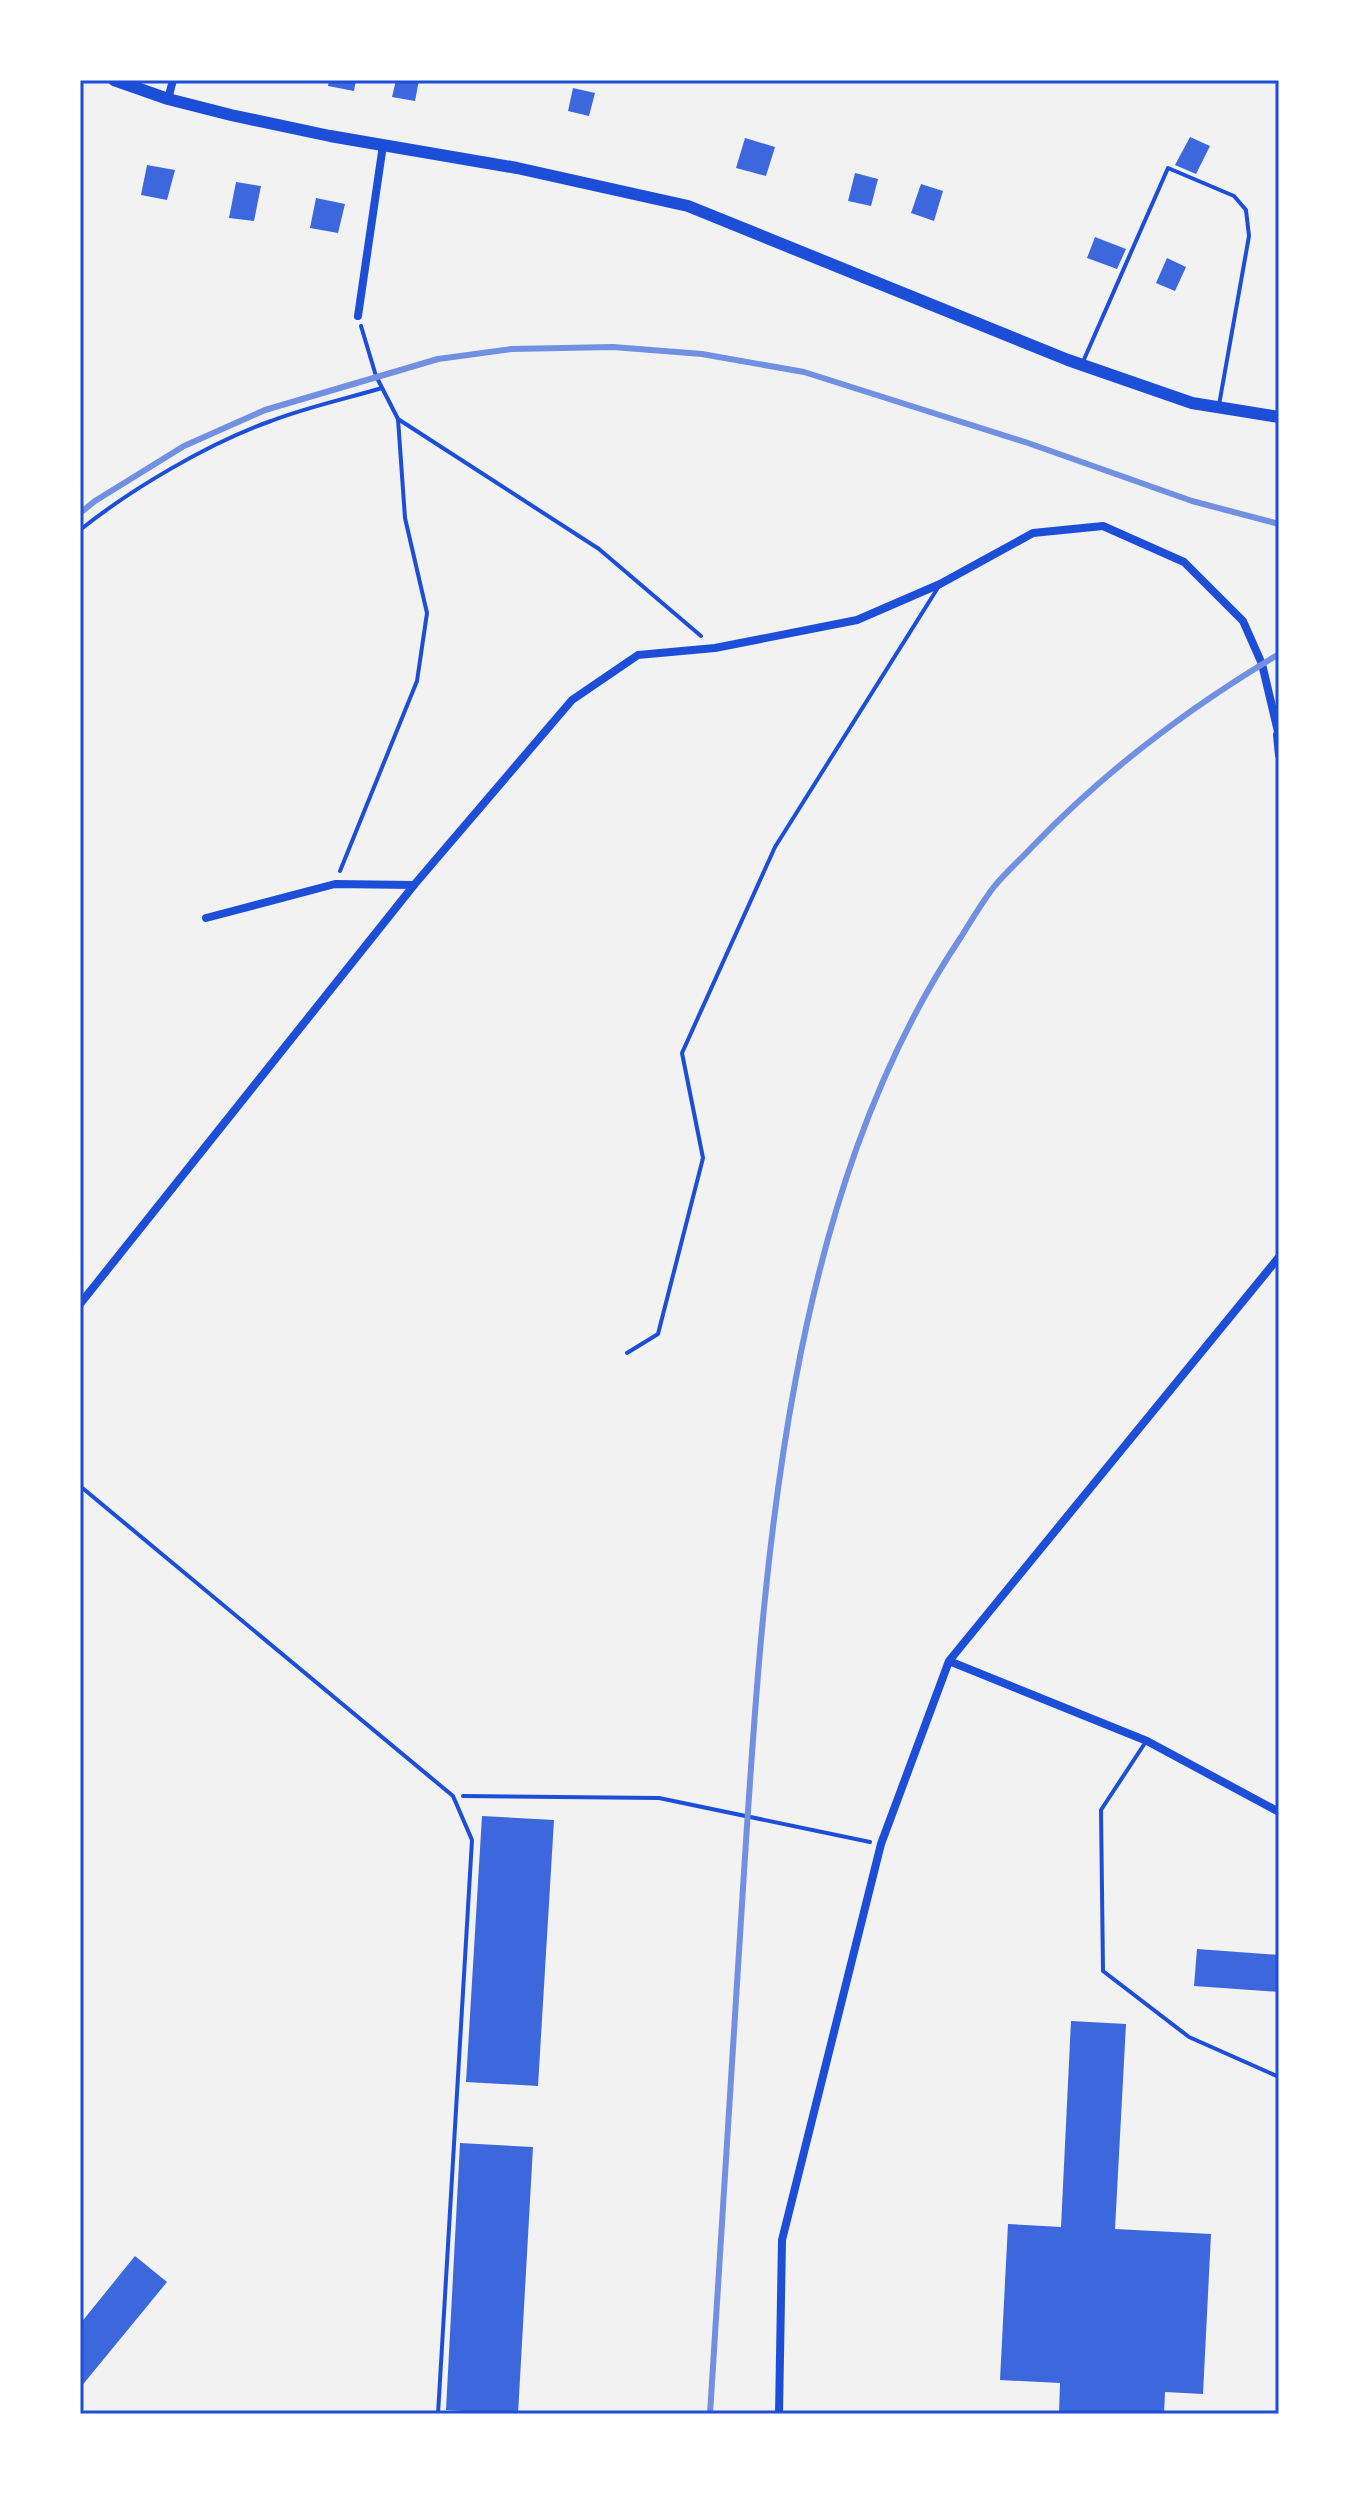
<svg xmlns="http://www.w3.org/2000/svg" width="1359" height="2494" font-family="Roboto,sans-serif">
  <rect width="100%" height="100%" fill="#f2f2f2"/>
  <path fill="#3d67dc" d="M329 80H356L354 91 328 86Z
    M396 80H419L415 101 392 97Z
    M573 88 595 93 589 116 568 111Z
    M1190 137 1210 146 1196 174 1175 165Z
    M745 138 775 147 766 176 736 168Z
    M147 165 175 170 167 200 141 195Z
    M855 173 878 179 871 206 848 201Z
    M236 182 261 186 254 221 229 218Z
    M921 184 943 191 934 221 911 213Z
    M316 198 345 204 338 233 310 228Z
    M1095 237 1126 249 1117 269 1087 258Z
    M1167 258 1186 267 1175 291 1156 283Z
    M482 1816 554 1820 538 2086 466 2082Z
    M1197 1949 1279 1955V1992L1194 1986Z
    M1071 2021 1126 2024 1115 2229 1211 2234 1203 2394 1165 2392 1164 2414H1059L1060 2383 1000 2380 1008 2224 1061 2227Z
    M460 2143 533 2147 518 2414 446 2410Z
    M135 2256 167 2282 80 2388V2324Z"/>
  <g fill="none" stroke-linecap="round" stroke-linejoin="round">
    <path stroke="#1d4ed8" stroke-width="4" d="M398 419 599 549 701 636
      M80 530C131 489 209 443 271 421 307 407 345 399 382 388
      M340 871 417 681 427 613 405 518 398 419 376 376 361 326
      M463 1796 659 1798 870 1842"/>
    <path stroke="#1d4ed8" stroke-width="4" d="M1082 364 1168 168 1234 196 1246 210 1249 236 1219 405
      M627 1353 658 1334 703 1158 682 1053 775 847 939 586
      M80 1486 453 1796 472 1840 438 2414
      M1145 1743 1101 1810 1103 1971 1189 2037 1279 2077"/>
    <path stroke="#1d4ed8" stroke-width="8" d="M168 99 173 80
      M358 316 383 145
      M1277 735 1279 755
      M206 918 335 884 414 885
      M80 1304 414 885 572 700 638 655 715 648 857 620 940 584 1033 533 1103 526 1184 562 1243 621 1262 664 1279 736
      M949 1661 1147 1741 1279 1812
      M779 2414 782 2240 881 1844 949 1661 1279 1257"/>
    <path stroke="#1d4ed8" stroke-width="12" d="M114 80 168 99 231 115 330 136 517 168 688 206 1068 360 1192 403 1279 417"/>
    <path stroke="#7290e2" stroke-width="6" d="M80 513 95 501 184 446 265 410 438 359 512 349 613 347 702 354 804 372 1028 443 1192 501 1279 524
      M710 2414C721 2239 732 2063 743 1888 763 1577 783 1202 961 937 971 921 981 904 993 888 1005 873 1020 860 1033 846 1105 771 1190 707 1279 654"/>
  </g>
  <rect width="1359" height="2494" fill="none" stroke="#ffffff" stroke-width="164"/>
  <rect x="82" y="82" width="1195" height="2330" fill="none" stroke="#1d4ed8" stroke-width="3"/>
</svg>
